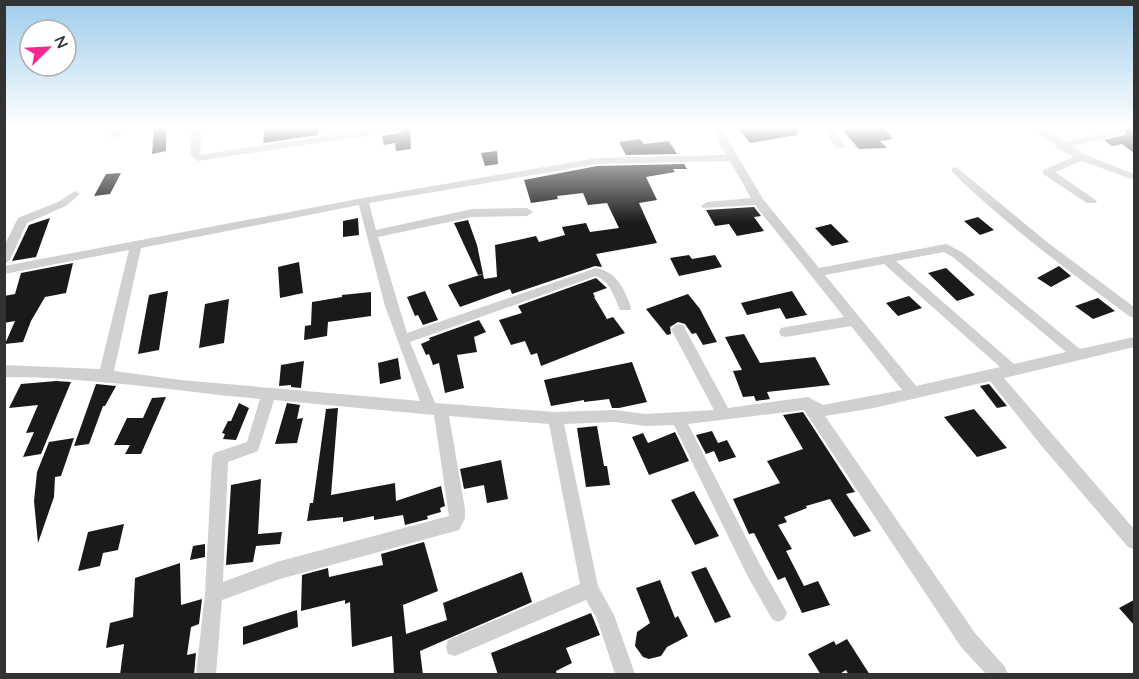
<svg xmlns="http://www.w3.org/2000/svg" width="1139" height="679" font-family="Quicksand,sans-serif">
  <rect width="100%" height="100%" fill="#fff"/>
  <path fill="#1a1a1a" d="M166 128V151L152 154 154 130Z
    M265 128H318V135L263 143Z
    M405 128H410L411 149 396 151 395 143 384 145 382 136 398 133Z
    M738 128H796L797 135 750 143Z
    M841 128H883L893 139 880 141 887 148 859 149Z
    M1126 128H1134V153L1122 144 1112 146 1104 140 1125 135Z
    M640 139 644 144 669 141 677 154 626 155 619 142Z
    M497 151 498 164 485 166 481 153Z
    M684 164 687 169H673L675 172 646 177 657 200 639 203 657 243 596 254 602 267 595 266 512 294 510 289 460 307 448 285 483 274 484 279 497 277 495 245 536 236 539 242 565 235 562 227 586 223 590 232 619 228 607 203 588 205 583 193 557 196 558 199 531 203 524 180 597 166Z
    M121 173 110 194 94 196 106 174Z
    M754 207 761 216 754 217 764 231 737 236 729 224 715 226 706 210Z
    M978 217 994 230 980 235 964 221Z
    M50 218 36 257 12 261 29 225Z
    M358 218 359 235 343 237V221Z
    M468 220 477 245 483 274 478 275 454 223Z
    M831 224 849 242 832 246 815 228Z
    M689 255 692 259 715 255 722 267 679 276 670 258Z
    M299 262 303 293 280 298 278 267Z
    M73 263 66 293 45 297 31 321 23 342 5 344 15 321 4 323V296L15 294 21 273Z
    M1059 266 1071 276 1051 287 1037 278Z
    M946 268 975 295 957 301 928 273Z
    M596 278 607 288 593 293 595 297H594L607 319 613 317 625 333 541 366 537 353 531 355 525 341 511 345 499 320 522 313 518 306Z
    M168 291 159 350 138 354 149 295Z
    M425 291 438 320 423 325 418 315 415 316 407 297Z
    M792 291 807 315 786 319 780 308 747 315 741 303Z
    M371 292V316L328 322 327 336 304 340 305 326 311 325 312 302 342 297V295Z
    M688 294 700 309 717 342 703 345 696 333 692 334 685 324 678 322 670 327 671 334 667 335 646 309Z
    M909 296 922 308 898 316 886 303Z
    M1098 298 1115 311 1093 319 1075 306Z
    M229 299 224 343 199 348 205 304Z
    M479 320 486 332 474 337 477 352 457 355 464 388 445 393 439 363 433 365 429 354 426 355 421 344 430 340 429 338Z
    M744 334 760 363 815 357 830 385 767 392 770 399 756 401 754 396 743 397 733 371 742 370 725 337Z
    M398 358 401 379 380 384 378 363Z
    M304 361 301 388 291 387V385L279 386 281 365Z
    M632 362 647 402 619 408H612L609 399 584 402V400L551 406 544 380Z
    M56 381 71 382 41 454 23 457 34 432 26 433 38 405 9 408 21 384Z
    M96 384 116 386 105 406H103L89 444 74 446Z
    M989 384 1007 406 997 408 980 386Z
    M166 397 141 454H125L130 445H114L127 418H143L152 398Z
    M239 403 249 408 236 440 223 439 225 434 222 433 228 421H231Z
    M287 403 300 405 297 419 303 418 297 443 275 444Z
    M338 408 331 495 395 483 396 501 441 486 445 506 440 508 441 512 427 516 428 519 405 525 403 515 374 520V516L343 522V517L307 521 310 503H313L326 409Z
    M974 409 1007 448 977 457 944 417Z
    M803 412 855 492 846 494 871 531 854 537 830 499 806 506 807 508 784 517 787 522 778 525 792 549 786 551 804 586 818 581 830 605 802 613 785 577 778 580 754 533 749 534 733 499 780 483 767 461 803 449 783 415Z
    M597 426 604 466H607L610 485 586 487 577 428Z
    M712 431 718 443 727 440 736 457 719 462 714 451 706 454 696 435Z
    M675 432 689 461 649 475 632 437 643 433 648 443Z
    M74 438 61 476 55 477 54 497 38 543 34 501 37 472 49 442Z
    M501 460 508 499 487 503 484 485 464 489 460 469Z
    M261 479 258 534 282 532 280 544 256 546 253 562 226 565 231 485Z
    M694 491 719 536 695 545 671 500Z
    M124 524 118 550 103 553 100 566 78 571 88 532Z
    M424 542 438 591 403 605 406 634 447 620 443 603 522 572 532 602 420 651 423 675H394L392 636 352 647 350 602 345 604V600L301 611 302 575 328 568 329 577 383 565 381 554Z
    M205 544V557L190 560 193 546Z
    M180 563 181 605 202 599 199 624 191 627 187 655 196 653 194 675H120L124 644 106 648 110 623 133 617 135 578Z
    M706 567 731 617 715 623 691 572Z
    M660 580 675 618 678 616 688 636 667 647 661 656 649 659 643 657 635 646 637 632 650 623 636 588Z
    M1134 600V625L1119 608Z
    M297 610 298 627 243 645V627Z
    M591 613 600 635 566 648 572 663 556 671 557 675H498L491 653Z
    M847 639 870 675H849L846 670 838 675H821L808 654 834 641 836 645Z"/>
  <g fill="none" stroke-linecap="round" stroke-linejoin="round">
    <path fill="#d0d0d0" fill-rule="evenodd" d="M112 128H122L118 138 110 136Z
      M192 128H202L200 155 376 128H403L398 131 198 161 190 155Z
      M711 128H721L763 199 819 268 946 244 962 252 1080 349 1134 337V347L1004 378 1134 529V549L1128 547 1040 444 990 381 874 408 825 416 975 633 1005 667 1008 674H986L961 647 804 410 688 424 759 563 784 607 787 613 784 619 778 622 772 619 747 575 674 425 645 426 615 422 564 424 598 586 614 615 635 674H615L597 619 586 600 455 656 448 654 446 647 448 640 580 584 549 424 449 416 465 509V518L459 530 280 579 222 600 216 674H196L205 594 212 458 214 453 247 442 260 399C174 391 90 377 4 377V365L100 369 129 250 4 274V266L363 198 597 158 726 155ZM730 161 751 198 707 202 701 206 703 208 755 205 844 317 786 327 781 328 779 332 781 336 786 337 851 326 902 390 823 405 808 397 728 408 683 325 678 324 671 329 714 410 645 414 615 410 555 412 435 403 410 342 596 276C611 282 614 297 620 310H630L631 307C624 288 617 272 596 268L407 333 378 237 472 217 527 216 533 212 527 208 472 209 376 230 369 203 597 164ZM359 205 385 306 420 401 181 380 114 371 141 248ZM944 252 954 258 1066 352 1014 364 896 261ZM884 264 1000 367 916 386 825 275ZM274 400 434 415 449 516 280 561 223 582 228 462 258 451Z
      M823 128H833L845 146 844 148H836Z
      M1031 128H1043L1065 142 1124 129V133L1072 146 1086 155 1134 174V180L1082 161 1055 172 1097 201 1095 203H1087L1043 174V170L1074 157 1057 148 1056 145Z
      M956 167 1047 242 1134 307V318L1129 316C1068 271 1007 225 952 172V168Z
      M75 191 80 194 66 206 27 223 10 260 4 264V246L18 218 58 202Z"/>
  </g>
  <linearGradient id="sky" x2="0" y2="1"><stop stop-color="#9dcceb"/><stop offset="0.57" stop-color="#fff"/><stop offset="1" stop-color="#fff" stop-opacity="0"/></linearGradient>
  <rect width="1139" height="223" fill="url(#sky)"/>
  <rect width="1139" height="679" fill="none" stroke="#333333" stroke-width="12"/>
  <g transform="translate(48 48) rotate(66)"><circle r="28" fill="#ffffff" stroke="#adadad" stroke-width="1.5"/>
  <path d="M0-4.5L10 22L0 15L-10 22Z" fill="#f7288f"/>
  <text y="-9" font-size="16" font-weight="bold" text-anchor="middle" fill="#333333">N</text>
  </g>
</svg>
